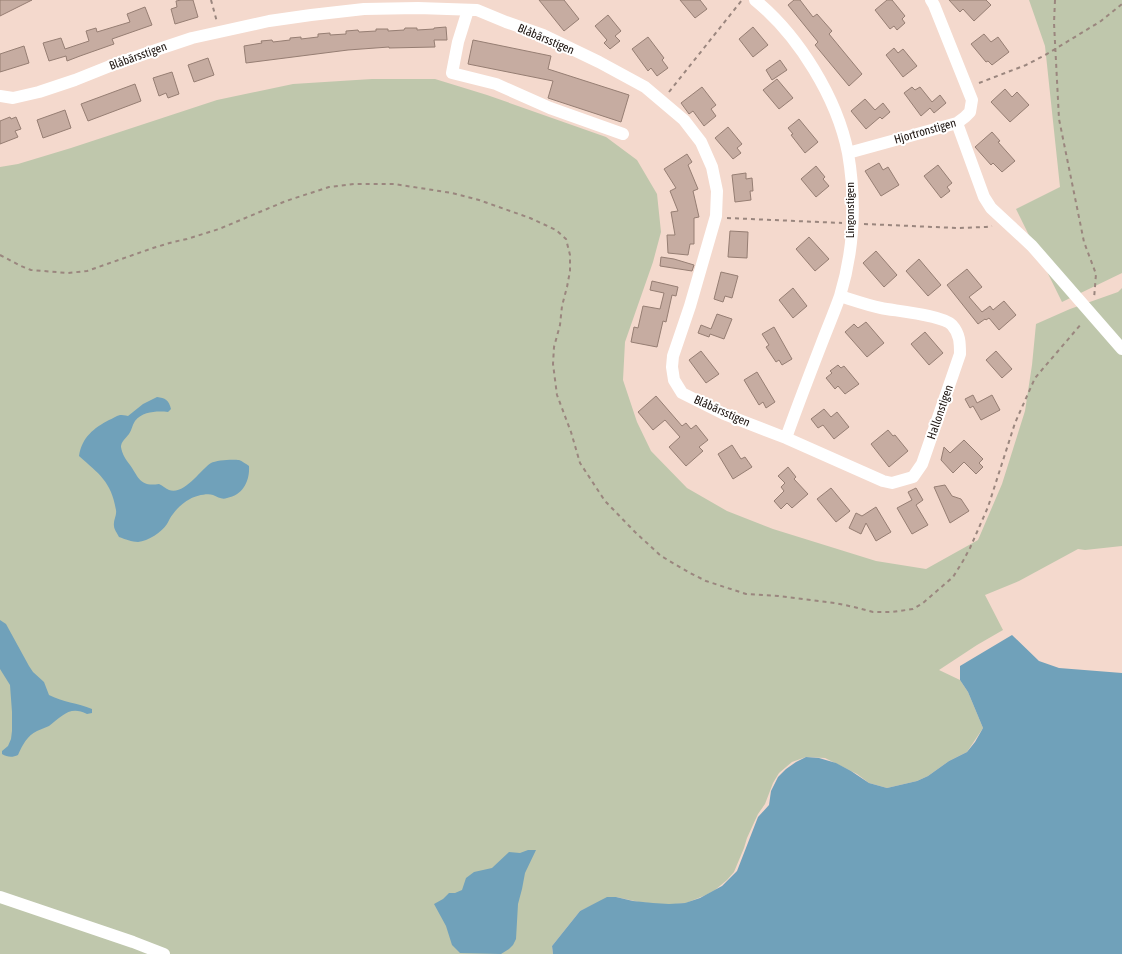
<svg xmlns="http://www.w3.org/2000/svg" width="1122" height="954" font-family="'Asap Condensed',sans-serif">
  <rect width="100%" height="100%" fill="#f4d9cd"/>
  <path fill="#bfc7ac" d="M1029 0H1122V273L1062 302 1016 209 1060 187 1045 46Z
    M372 79H435L487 95 606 137 637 160 657 194 661 232 653 262 625 342 623 380 637 422 651 451 687 488 727 511 773 529 876 561 926 569 978 540 1002 484 1025 411 1032 365 1036 324 1070 309 1118 292 1122 288V546L1085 550 1078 549 1019 581 985 595 1003 630 977 645 939 670 960 680 968 692 983 728 967 752 949 761 928 776 917 781 887 788 869 783 857 774 825 758 806 757 792 762 779 773 773 783 765 804 758 814 747 838 744 848 734 872 727 880 715 890 706 895 686 903 665 905 639 902 616 897 607 898 580 911 552 946 553 954H169L0 895V167L18 164 71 148 217 100 293 84Z
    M0 898 162 954H0Z"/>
  <path fill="#70a1ba" d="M157 397C165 398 169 400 171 409L168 412C158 411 143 411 135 421 132 425 132 430 129 434 125 439 121 442 121 447 122 454 126 460 130 465 139 478 140 487 159 484 162 485 166 489 169 490 185 495 200 470 211 463 216 460 233 459 239 460 242 461 246 464 249 466 250 481 243 495 227 498 222 500 218 497 213 495 207 493 195 496 190 499 184 502 177 508 173 514 170 517 169 521 167 524 162 532 148 541 138 542 132 542 125 539 119 537 117 533 114 529 114 526 113 520 117 516 116 510 111 481 99 474 79 456 82 437 94 428 109 420 112 419 116 416 120 415 122 415 125 415 128 416L143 404Z
    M0 620 6 624 29 666 33 672 44 682 49 695C62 702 78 703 92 709V713L87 714C70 705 62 716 49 726 45 728 41 729 37 731 27 736 23 744 18 755 12 758 7 757 2 754V751L8 746 11 739 12 731V712L10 685 0 669Z
    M1012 635 1039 661 1059 668 1122 673V954H553L552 946 580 911 607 897H616L633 901 653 903 669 904 685 903 700 898 722 886 737 871 758 817 769 805 771 791 778 777 786 769 796 762 806 757 819 758 836 763 851 771 869 783 887 788 917 781 928 776 949 761 967 752 975 742 983 728 968 692 960 680V666Z
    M528 850H536L525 873 522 889 518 904 516 939 513 945 509 949 501 954 460 953 452 945 446 926 434 904 443 899 449 893H455L462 890 466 878 474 872 492 868 509 852 520 853Z"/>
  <path fill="#c6aca1" stroke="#967e73" d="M0 0H32L0 16Z
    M181 0H193L198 17 175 24 171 9 177 7 176 1Z
    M539 0H564L579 19 564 31Z
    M680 0H700L707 9 695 18Z
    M794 0H800L813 17 817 14 832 31 829 34 862 74 849 86 815 45 818 42 788 5Z
    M887 0H892L905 16 902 19 905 23 897 30 894 26 890 29 875 10Z
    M949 0H986L991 5 974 21 963 9 960 12Z
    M145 7 152 25 112 39 114 44 80 56 67 61 66 56 49 61 43 43 61 38 65 49 89 41 86 31 96 28 97 32 130 22 127 14Z
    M608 15 621 31 615 36 620 41 610 49 604 43 607 40 595 26Z
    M446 27 447 40H434L435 47 389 48V47L348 50 246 63 244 46 262 43 261 41 272 40 273 42 290 40V38L301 37V39L318 37V34L330 33V35L346 34V31L358 30 359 32 376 31V29H388V31L404 30 405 28H417V30L434 29V28Z
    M753 27 768 45 753 57 739 39Z
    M984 34 991 42 998 37 1009 52 992 65 988 61 986 62 971 44Z
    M648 37 664 58 662 60 668 68 657 76 651 68 648 71 632 49Z
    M473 40 551 56 548 69 629 95 621 122 548 98 553 81 468 64Z
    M24 46 29 63 0 72V54Z
    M894 48 898 53 903 49 917 66 903 77 886 55Z
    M208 58 214 75 194 82 188 65Z
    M780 60 787 70 772 80 766 70Z
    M172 72 179 94 168 98 166 93 159 96 153 78Z
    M777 79 793 98 779 109 763 90Z
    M135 84 141 101 88 121 81 104Z
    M702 87 716 105 711 109 716 116 704 126 693 111 689 114 681 103Z
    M912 87 915 90 920 87 932 102 940 95 946 103 934 113 930 108 921 116 904 93Z
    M1005 89 1012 97 1017 92 1029 105 1010 122 991 102Z
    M865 99 875 110 883 103 890 112 882 119 880 117 866 129 851 111Z
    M65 110 71 128 43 138 37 120Z
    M10 117 11 119 16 117 21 129 15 131 18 137 0 144V121Z
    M799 119 818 142 805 153 791 135 793 134 788 128Z
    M728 127 742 144 737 148 741 153 733 159 715 138Z
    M992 132 1000 141 998 142 1015 161 1002 172 993 163 991 165 975 147Z
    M687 154 692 162 688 165 698 189 693 191 699 217 694 218V244H690L688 255 668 253 667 235H675L671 212 678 211 670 191 676 188 664 169Z
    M879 163 883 170 888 167 899 185 881 196 865 171Z
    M938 165 952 183 947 187 950 191 941 198 924 176Z
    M816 166 825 177 823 179 829 186 816 197 801 179Z
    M746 173V179L752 178 753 191H750L751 200 735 202 732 175Z
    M730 231 748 232 747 258 728 257Z
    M809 237 829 259 815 271 796 249Z
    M876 251 897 275 884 287 863 263Z
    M661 257 674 259 694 265 692 271 660 266Z
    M919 259 941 285 928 296 906 271Z
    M967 269 982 287 969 297 982 312 990 306 993 310 1004 301 1016 315 999 330 989 318 986 320 985 319 978 324 947 285Z
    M721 272 738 276 732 298 725 296 723 302 714 299Z
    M652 281 678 287 676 296 672 295 666 322 663 321 657 347 631 342 634 327 638 328 643 306 660 309 664 293 650 290Z
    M793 288 807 306 793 318 779 300Z
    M717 314 732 319 724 339 710 334 709 337 698 333 701 325 711 329Z
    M866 322 884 343 867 357 845 332 854 324 858 328Z
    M774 327 792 359 782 365 779 360 776 362 766 347 769 345 762 334Z
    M925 332 943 353 929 365 911 344Z
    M701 351 719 374 706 383 689 360Z
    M996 351 1012 369 1002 378 986 360Z
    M838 365 841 368 844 366 859 384 845 394 838 386 835 389 826 378 832 373 830 371Z
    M757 372 775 402 766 408 763 402 759 405 744 380Z
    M973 395 977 403 992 395 1000 410 981 420 973 406 970 408 965 399Z
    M656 396 682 426 686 423 691 429 696 425 708 440 699 447 703 451 686 466 669 447 680 437 665 420 653 430 638 412Z
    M824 409 831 417 837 412 849 427 834 439 823 425 818 428 811 419Z
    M888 430 893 436 895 435 908 451 889 467 871 444Z
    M964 440 983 459 979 463 983 467 976 474 964 462 953 473 941 460 944 447 950 453Z
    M732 445 741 459 745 457 752 467 733 479 718 454Z
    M788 467 796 477 794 479 808 494 792 508 787 503 781 509 774 501 784 491 781 487 785 483 778 476Z
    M945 485 952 496 961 499 969 511 950 523 934 487Z
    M831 488 850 511 836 522 817 499Z
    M916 488 923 500 916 505 928 525 912 534 897 508 912 500 908 492Z
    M876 507 891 532 876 541 866 523 861 534 849 528 856 513 862 516Z"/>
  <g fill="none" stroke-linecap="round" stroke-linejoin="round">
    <path stroke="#9a867e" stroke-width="2" stroke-dasharray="4 4" stroke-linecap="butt" d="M211 0 217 22
      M1055 0 1054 23 1059 119 1084 242 1096 274 1094 299
      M979 83 1026 65 1047 54 1101 21 1122 4
      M669 92 742 0
      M727 218 842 223
      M864 224 958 228 986 227 992 226
      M0 255 21 266 31 270 68 273 87 271 153 248 173 242 187 239 219 229 286 201 329 187 354 184H394L452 193 479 200 530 218 556 230 566 239 570 255V271L567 287 562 306 560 325 554 347 553 364 557 395 571 432 580 463 605 501 635 532 661 556 690 573 706 581 746 594 778 596 835 603 854 607 873 612H892L913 609 923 603 953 577 963 561 970 548 988 507 1015 423 1035 378 1082 323"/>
    <path stroke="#fff" stroke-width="12" d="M755 0C799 36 837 98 848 153 856 200 854 250 840 296 834 313 827 329 821 345 809 376 797 407 786 438
      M468 10 458 42 452 73 496 84 550 108 623 134
      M0 96 13 98 39 92 75 80 115 64 159 49 192 38 269 21 311 15 364 9 418 8 477 10 506 22 543 35 599 62 645 87 684 120 701 142 712 167 717 191 716 216 690 306 673 356 672 367 674 380 682 393 724 414 786 438 883 481 892 483 913 477 922 464 960 354C960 343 960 334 952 325 942 315 896 311 881 308 867 305 853 300 840 296
      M957 123 984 197 991 208 1032 246 1122 349
      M848 153 957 123 965 117 970 112 972 100 934 5 931 0
      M0 897 133 942 164 954"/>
  </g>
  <g text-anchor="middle" stroke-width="4" stroke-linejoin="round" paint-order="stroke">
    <g font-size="12" fill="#1e1511" stroke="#fff">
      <text transform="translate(546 39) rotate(23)" y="4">Blåbärsstigen</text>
      <text transform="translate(138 56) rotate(-20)" y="4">Blåbärsstigen</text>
      <text transform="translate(925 131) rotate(-16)" y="4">Hjortronstigen</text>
      <text transform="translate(850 210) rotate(-90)" y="4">Lingonstigen</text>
      <text transform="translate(722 411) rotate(24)" y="4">Blåbärsstigen</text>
      <text transform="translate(940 412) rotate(-71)" y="4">Hallonstigen</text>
    </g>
  </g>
</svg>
